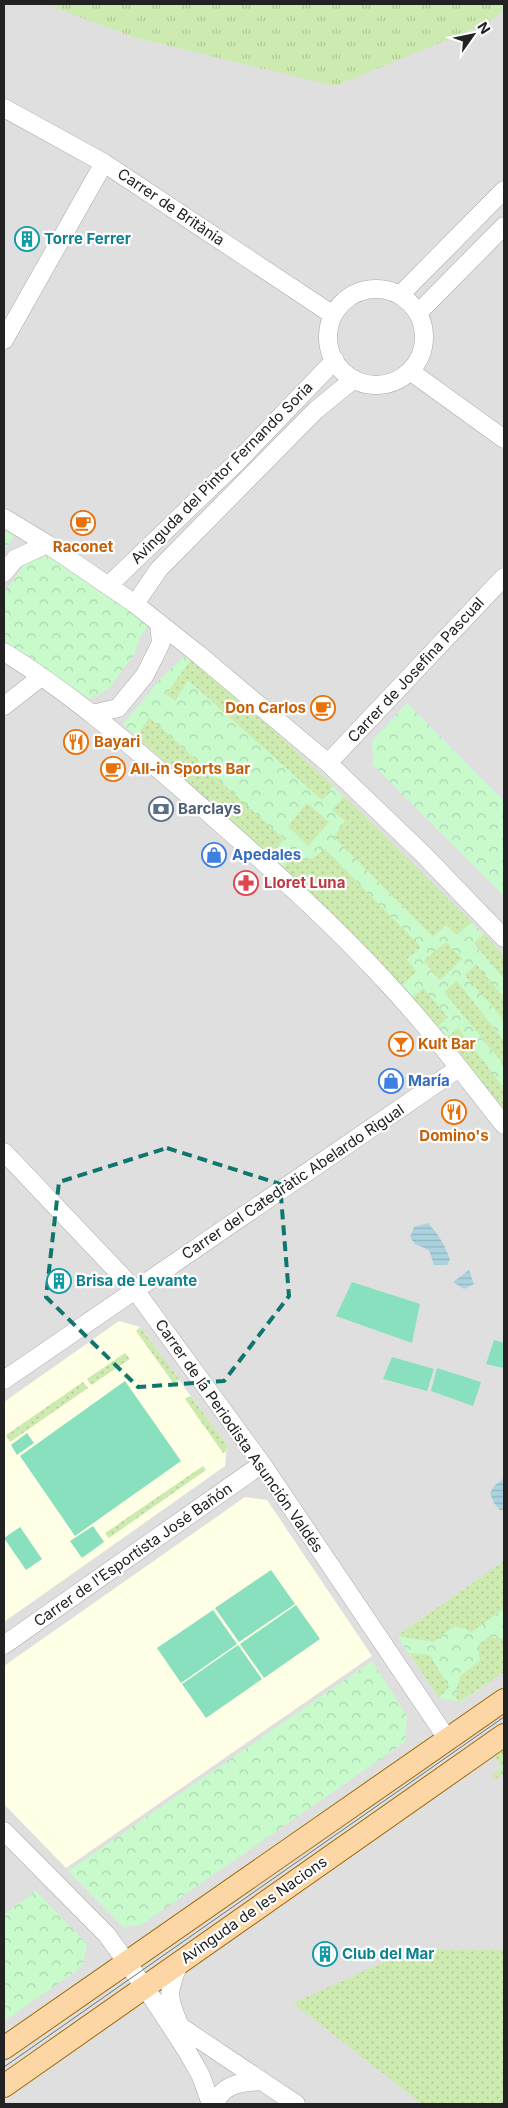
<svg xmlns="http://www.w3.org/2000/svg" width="508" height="2108" font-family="Inter,sans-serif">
  <defs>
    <pattern id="grass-tufts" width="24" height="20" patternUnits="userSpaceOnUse" patternTransform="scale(1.25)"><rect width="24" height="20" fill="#cdebb0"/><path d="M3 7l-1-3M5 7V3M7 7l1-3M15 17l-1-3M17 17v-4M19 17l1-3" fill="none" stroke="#b0c997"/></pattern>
    <pattern id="park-crowns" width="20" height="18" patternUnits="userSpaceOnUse" patternTransform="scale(1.25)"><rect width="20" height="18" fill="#c8facc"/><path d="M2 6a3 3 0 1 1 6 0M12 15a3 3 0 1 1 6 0" fill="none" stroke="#acd6af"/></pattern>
    <pattern id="garden-dots" width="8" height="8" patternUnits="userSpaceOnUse" patternTransform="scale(1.25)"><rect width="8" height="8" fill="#cdebb0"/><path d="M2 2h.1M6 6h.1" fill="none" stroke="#b0c997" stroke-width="1.8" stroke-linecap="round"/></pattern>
    <pattern id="water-rules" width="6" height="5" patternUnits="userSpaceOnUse" patternTransform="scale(1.25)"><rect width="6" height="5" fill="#aad3df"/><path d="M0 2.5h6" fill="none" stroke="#92b5bf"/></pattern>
  </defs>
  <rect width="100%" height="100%" fill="#f2efe9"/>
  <path fill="#e0dfdf" d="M4 4H504V2104H4Z"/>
  <path fill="#ffffe5" d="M119 1321 140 1327 227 1445 225 1466 4 1622V1402Z
    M245 1497 267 1500 372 1656 66 1868 4 1804V1666Z"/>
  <path fill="url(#grass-tufts)" d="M45 4H504V10L488 23 335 86 136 38Z"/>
  <path fill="url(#park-crowns)" d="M4 529 15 535 4 551Z
    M50 556 149 625 140 637 134 655 108 689 90 699 4 641V593L27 561Z
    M186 655C297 750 402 850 504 955V1111L387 968 288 871 123 724 163 676Z
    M407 703 504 801V896L373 765 372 741Z
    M504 1561V1672L461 1702 439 1698 397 1636Z
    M372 1661 407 1716 405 1742 141 1925 123 1927 68 1871Z
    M36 1891 87 1944 82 1967 4 2021V1914Z"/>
  <path fill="url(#garden-dots)" d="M191 660 270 727 333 786 322 800 188 680 175 701 166 694Z
    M149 717 284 839 271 856 137 737Z
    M344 796 472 922 457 935 446 925 433 937 334 837 345 821 332 810Z
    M307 803 329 822 308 846 288 826Z
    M325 849 421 947 407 959 417 972 401 985 284 867 295 852 306 860 313 858Z
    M484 934 504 956V979L474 943Z
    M446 942 462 959 440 980 423 961Z
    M476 964 504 997V1020L465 975Z
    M457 981 504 1041V1065L444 992Z
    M423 988 448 1017 436 1028 412 998Z
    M458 1028 504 1088V1115L446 1039Z
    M140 1327 179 1379 174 1384 136 1331Z
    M125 1353 130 1359 91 1385 87 1379Z
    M83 1382 88 1388 10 1442 6 1435Z
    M191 1396 227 1445 226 1452 223 1453 185 1399Z
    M203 1466 206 1470 109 1538 105 1533Z
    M504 1561V1609L470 1633 467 1629 454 1626 434 1642 397 1636Z
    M489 1637 504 1639V1672L459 1702 455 1696 460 1676 480 1661 478 1645Z
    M409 1653 430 1655 449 1687 439 1698Z
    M504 1746V1773L495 1780 492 1774 502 1767 493 1754Z
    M411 1950H504V2104H422L293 2003Z"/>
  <path fill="#88e0be" d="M352 1282 420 1304 412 1343 336 1316Z
    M494 1340 504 1343V1368L486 1364Z
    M392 1357 434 1369 427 1391 383 1379Z
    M437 1368 481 1382 473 1406 431 1391Z
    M125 1381 181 1461 75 1536 20 1456Z
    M27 1433 34 1443 17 1455 11 1445Z
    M93 1526 104 1542 82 1558 70 1541Z
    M20 1527 42 1559 26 1570 4 1538Z
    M271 1570 295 1604 239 1642 215 1608Z
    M296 1605 320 1639 264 1678 240 1644Z
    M213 1610 237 1644 181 1683 157 1648Z
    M238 1645 262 1679 206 1718 182 1684Z"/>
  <path fill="url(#water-rules)" d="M428 1223C439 1235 445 1245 450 1260L447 1265H434L429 1250 415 1244 410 1237 414 1227Z
    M469 1270 474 1284 464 1289 453 1282Z
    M504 1478V1510H500L494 1503 490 1493 494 1486Z"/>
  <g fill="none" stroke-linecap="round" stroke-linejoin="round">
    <defs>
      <path id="minor" d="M4 108 104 163 333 315
        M328 337a48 48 0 1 1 96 0a48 48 0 1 1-96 0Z
        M400 295 504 190
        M418 313 504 226
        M4 340 104 163
        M410 371 504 439
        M4 518 47 544 135 604 198 654 328 763 423 854 504 938
        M4 573 15 559 47 544
        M109 585 237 462 335 360
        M135 604 159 569 316 410 354 379
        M4 652C69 692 128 743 186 793 256 855 326 916 389 985 430 1029 467 1078 504 1125
        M4 706 41 677
        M92 714 118 708 145 675 161 643 159 623
        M328 763 504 577
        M4 1152 135 1290 262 1464 448 1740
        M4 1380 459 1068
        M4 1645 262 1464
        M4 1831 107 1935 153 1999 187 2051 201 2076 211 2104
        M180 1962C167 1991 167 1997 180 2026
        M171 2018 181 2027 296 2104
        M215 2104C223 2083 243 2082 262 2081"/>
      <path id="major" d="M4 2048 504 1700
        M4 2086 504 1735"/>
    </defs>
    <use href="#minor" stroke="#a9a9a9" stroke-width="19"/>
    <use href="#major" stroke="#a06b00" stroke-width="24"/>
    <use href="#minor" stroke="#fff" stroke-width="18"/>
    <use href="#major" stroke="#fcd6a4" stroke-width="22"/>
    <path stroke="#707070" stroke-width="1" d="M4 2067 504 1717"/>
  </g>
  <path fill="none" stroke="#0f766e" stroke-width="4" stroke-dasharray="10 6" stroke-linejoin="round" d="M167 1148 280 1184 289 1296 224 1381 138 1387 46 1297 59 1182Z"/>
  <defs>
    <symbol id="building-ring" viewBox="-11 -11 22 22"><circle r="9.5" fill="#fff" stroke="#0f9aa8" stroke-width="1.5"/><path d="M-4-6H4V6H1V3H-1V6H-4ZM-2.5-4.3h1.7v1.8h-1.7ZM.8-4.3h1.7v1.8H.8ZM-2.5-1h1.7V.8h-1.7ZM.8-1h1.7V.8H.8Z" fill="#0f9aa8"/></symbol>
    <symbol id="cafe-ring" viewBox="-11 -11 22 22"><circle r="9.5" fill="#fff" stroke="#e8710a" stroke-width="1.5"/><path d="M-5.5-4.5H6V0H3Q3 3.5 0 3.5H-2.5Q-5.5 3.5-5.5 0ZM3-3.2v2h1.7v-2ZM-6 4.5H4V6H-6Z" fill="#e8710a"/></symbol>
    <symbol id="restaurant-ring" viewBox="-11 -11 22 22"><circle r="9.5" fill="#fff" stroke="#e8710a" stroke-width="1.5"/><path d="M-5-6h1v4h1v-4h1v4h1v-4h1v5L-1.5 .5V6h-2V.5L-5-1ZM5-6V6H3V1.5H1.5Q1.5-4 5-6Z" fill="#e8710a"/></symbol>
    <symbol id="bank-ring" viewBox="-11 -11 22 22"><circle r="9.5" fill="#fff" stroke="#5c6f8a" stroke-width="1.5"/><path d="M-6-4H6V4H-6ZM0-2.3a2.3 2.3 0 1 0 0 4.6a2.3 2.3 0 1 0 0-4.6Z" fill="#5c6f8a"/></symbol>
    <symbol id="shop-ring" viewBox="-11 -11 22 22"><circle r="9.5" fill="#fff" stroke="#3f7fe0" stroke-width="1.5"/><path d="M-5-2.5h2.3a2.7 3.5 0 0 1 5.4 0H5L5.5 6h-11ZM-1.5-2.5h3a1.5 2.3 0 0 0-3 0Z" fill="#3f7fe0"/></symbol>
    <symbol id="pharmacy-ring" viewBox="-11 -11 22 22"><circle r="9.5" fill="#fff" stroke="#e0444e" stroke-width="1.5"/><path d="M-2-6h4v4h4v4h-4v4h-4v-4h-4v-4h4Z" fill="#e0444e"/></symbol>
    <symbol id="bar-ring" viewBox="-11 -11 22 22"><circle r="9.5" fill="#fff" stroke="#e8710a" stroke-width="1.5"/><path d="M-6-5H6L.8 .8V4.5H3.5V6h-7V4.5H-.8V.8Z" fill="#e8710a"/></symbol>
  </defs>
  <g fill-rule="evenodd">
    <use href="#building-ring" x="13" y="225" width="28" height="28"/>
    <use href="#cafe-ring" x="69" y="509" width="28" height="28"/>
    <use href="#cafe-ring" x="309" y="694" width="28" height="28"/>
    <use href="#restaurant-ring" x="62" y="728" width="28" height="28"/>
    <use href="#cafe-ring" x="99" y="755" width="28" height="28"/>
    <use href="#bank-ring" x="147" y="795" width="28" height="28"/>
    <use href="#shop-ring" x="200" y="841" width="28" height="28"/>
    <use href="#pharmacy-ring" x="232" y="869" width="28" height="28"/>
    <use href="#bar-ring" x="387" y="1030" width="28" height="28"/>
    <use href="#shop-ring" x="377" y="1067" width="28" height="28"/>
    <use href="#restaurant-ring" x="440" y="1098" width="28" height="28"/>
    <use href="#building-ring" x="45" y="1267" width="28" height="28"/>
    <use href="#building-ring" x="311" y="1940" width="28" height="28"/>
  </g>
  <g text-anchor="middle" stroke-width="4.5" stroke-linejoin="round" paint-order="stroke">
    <g font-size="15" fill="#222" stroke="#fff">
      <text transform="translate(171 207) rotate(34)" y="5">Carrer de Britània</text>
      <text transform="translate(222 473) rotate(-45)" y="5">Avinguda del Pintor Fernando Soria</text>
      <text transform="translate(416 670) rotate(-47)" y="5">Carrer de Josefina Pascual</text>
      <text transform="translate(293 1182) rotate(-34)" y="5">Carrer del Catedràtic Abelardo Rigual</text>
      <text transform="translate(239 1436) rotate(55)" y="5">Carrer de la Periodista Asunción Valdés</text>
      <text transform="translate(133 1555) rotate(-35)" y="5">Carrer de l'Esportista José Bañón</text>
      <text transform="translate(254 1910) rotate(-35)" y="5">Avinguda de les Nacions</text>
    </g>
    <g font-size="15" font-weight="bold" fill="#0d838f" stroke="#fff" text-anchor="start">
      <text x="44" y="244">Torre Ferrer</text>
      <text x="76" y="1286">Brisa de Levante</text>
      <text x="342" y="1959">Club del Mar</text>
    </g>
    <g font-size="15" font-weight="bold" fill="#c56008" stroke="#fff" text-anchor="start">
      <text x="83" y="552" text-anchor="middle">Raconet</text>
      <text x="306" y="713" text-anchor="end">Don Carlos</text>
      <text x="94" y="747">Bayari</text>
      <text x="130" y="774">All-in Sports Bar</text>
      <text x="418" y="1049">Kult Bar</text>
      <text x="454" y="1141" text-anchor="middle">Domino's</text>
    </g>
    <g font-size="15" font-weight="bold" fill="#4e5e75" stroke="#fff" text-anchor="start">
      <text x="178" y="814">Barclays</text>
    </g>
    <g font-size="15" font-weight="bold" fill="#366cbe" stroke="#fff" text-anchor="start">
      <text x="232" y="860">Apedales</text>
      <text x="408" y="1086">María</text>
    </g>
    <g font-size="15" font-weight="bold" fill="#be3a42" stroke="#fff" text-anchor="start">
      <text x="264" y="888">Lloret Luna</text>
    </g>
  </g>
  <rect width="508" height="2108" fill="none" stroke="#222222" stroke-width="10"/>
  <g transform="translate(473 35) rotate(57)" stroke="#ffffff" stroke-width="4" paint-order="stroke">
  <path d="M0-4L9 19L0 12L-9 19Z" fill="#222222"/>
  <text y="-8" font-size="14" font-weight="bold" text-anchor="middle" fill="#222222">N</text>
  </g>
</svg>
